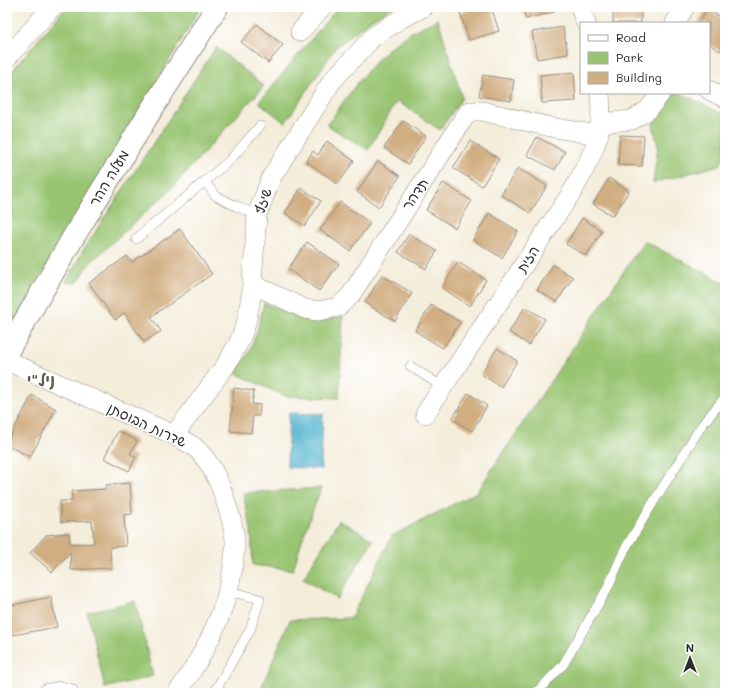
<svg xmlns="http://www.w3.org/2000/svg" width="732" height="700" font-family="Mali,'Playpen Sans Hebrew',sans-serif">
  <rect width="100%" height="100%" fill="#fff"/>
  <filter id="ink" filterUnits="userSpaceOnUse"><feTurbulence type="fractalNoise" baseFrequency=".025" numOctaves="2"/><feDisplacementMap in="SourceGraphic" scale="8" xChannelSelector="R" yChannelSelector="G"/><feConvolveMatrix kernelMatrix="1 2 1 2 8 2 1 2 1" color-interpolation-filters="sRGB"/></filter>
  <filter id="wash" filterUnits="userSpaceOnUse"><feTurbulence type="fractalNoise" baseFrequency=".012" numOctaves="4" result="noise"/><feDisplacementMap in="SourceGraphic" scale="16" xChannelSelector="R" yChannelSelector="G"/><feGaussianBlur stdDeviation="0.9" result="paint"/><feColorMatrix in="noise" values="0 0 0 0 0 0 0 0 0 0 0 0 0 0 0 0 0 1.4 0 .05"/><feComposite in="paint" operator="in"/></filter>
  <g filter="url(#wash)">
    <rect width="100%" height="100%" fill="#f4edda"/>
    <path fill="#99c572" stroke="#62784e" d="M66 7H201L7 333V77Z
      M338 7H392L369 21 336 47 285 123 259 102Z
      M438 19 462 98 440 130 397 101 368 150 327 125C351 92 374 55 410 33 419 27 429 24 438 19Z
      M216 47 264 86 172 188 90 263 77 283 66 282 84 249Z
      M671 93H680L725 115V154L720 165 653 183 658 147 653 124 666 105Z
      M644 241 725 283V693H259L290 620 351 618 392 536 477 492Z
      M264 303 300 317 322 321 343 316 339 398 285 396 235 373 248 355 257 332Z
      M321 488 302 540 293 570 253 565 251 529 243 493Z
      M339 520 373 540 337 599 303 579Z
      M135 601 153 676 105 688 87 612Z"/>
    <path fill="#4fb2ce" stroke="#3d6e7c" d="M289 413 323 414 321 469 287 467Z"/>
    <g id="blocks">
      <path fill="#d1ae82" d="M478 7H491L499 31 469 40 460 13Z
        M522 7H553L554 12 526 19Z
        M707 9 725 20V43L720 51 709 44V23H698Z
        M641 10V23H613V11Z
        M257 24 283 45 268 63 241 42Z
        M563 27 568 54 537 59 532 32Z
        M574 72 576 101 542 103 540 75Z
        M483 75 514 80 511 101 479 96Z
        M403 121 426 136 408 164 384 148Z
        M620 135 644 136 642 166 618 165Z
        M537 137 565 152 555 170 527 155Z
        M327 141 354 161 338 184 306 161 313 151 318 155Z
        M470 141 499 159 482 186 453 168Z
        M378 161 400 176 379 207 357 192Z
        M518 168 547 186 530 213 501 195Z
        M609 178 629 191 613 216 593 204Z
        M443 183 472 201 455 228 426 210Z
        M301 188 321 201 305 226 285 213Z
        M340 202 370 223 350 251 320 230Z
        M489 213 518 231 502 258 473 240Z
        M582 218 602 231 586 256 566 244Z
        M180 229 212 274 151 317 161 331 144 342 124 313 115 320 89 283 127 256 132 262Z
        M409 234 437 251 426 269 398 252Z
        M307 242 339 264 319 291 288 269Z
        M458 262 486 280 470 306 442 288Z
        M553 265 573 277 557 302 537 290Z
        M382 275 412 293 395 321 365 303Z
        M431 305 460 322 443 348 415 331Z
        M525 307 545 319 529 345 509 332Z
        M497 348 517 361 501 387 481 374Z
        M234 388 254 391 252 404 260 405 259 416H253L251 433 230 431Z
        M468 393 487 406 472 431 452 419Z
        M32 395 56 409 30 457 7 445V442Z
        M118 431 137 441 130 454 136 457 129 471 104 458Z
        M130 483 132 514 124 515 126 546 110 547 111 568 71 570 70 552 52 572 30 553 46 535 69 533 70 544 94 543 92 521 61 522 60 501H72V491L106 489V485Z
        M51 597 57 627 7 636V606Z"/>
    </g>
  </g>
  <g filter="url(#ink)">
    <use href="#blocks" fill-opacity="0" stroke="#908c82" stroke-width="1"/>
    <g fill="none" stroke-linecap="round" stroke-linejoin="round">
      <defs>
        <path id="service" d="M205 182 216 196 236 206 257 215
          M136 239 229 161 260 126
          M410 366 443 387
          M214 693 250 630 260 599 228 591
          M536 693 563 665 607 589 625 549 654 501 702 425 725 397"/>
        <path id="minor" d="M580 7 586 23
          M675 23 685 7
          M300 32 322 7
          M7 58 52 7
          M709 90 725 98
          M600 123 632 120 648 110 661 93
          M252 284 305 309 318 311 338 307 350 296 464 118 470 111H482L555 128 599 135
          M7 361 174 435C180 439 187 442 193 446 209 458 221 484 226 503 231 517 236 533 235 548 232 601 208 650 177 693
          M425 414 574 189C583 172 593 155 598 136 602 123 601 106 600 93
          M174 435 226 365 239 342 246 324 251 296 257 215 271 178 332 81 373 37 402 18 424 7
          M48 693 60 691 69 693"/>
        <path id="tertiary" d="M7 352 74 236 148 115 217 7"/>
      </defs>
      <use href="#service" stroke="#908c82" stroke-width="10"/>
      <use href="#minor" stroke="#908c82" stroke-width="20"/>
      <use href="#tertiary" stroke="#908c82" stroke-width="24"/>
      <use href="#service" stroke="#fff" stroke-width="9"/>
      <use href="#minor" stroke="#fff" stroke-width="19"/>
      <use href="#tertiary" stroke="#fff" stroke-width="22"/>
    </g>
  </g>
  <g text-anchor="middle" stroke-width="3" stroke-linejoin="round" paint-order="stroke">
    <g font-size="14" fill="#2b2b2b" stroke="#fff">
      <text transform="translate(109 178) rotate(-59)" y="5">מעלה ההר</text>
      <text transform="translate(415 194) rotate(-57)" y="5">תדהר</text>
      <text transform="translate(263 201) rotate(-71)" y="5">שיזף</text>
      <text transform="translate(528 259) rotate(-57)" y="5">הזית</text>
      <text transform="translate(147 425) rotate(25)" y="5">שדרות הבוסתן</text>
    </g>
    <g font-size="16" font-weight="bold" fill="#655949" stroke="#fff">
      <text x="41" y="386">ניל"י</text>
    </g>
  </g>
  <rect width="732" height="700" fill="none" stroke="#fff" stroke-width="24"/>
  <rect x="580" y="22" width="130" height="72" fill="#ffffff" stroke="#aaaaaa"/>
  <rect x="588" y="35" width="20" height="6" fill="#ffffff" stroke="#aaaaaa"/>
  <text x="616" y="42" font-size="12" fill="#2b2b2b">Road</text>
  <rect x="588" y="52" width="20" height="12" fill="#99c572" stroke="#aaaaaa"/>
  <text x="616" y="62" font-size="12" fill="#2b2b2b">Park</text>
  <rect x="588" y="72" width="20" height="12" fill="#d1ae82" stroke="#aaaaaa"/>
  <text x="616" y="82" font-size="12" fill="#2b2b2b">Building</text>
  <g transform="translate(690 658)" stroke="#ffffff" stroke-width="3" paint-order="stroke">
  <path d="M0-3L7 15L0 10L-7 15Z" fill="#2b2b2b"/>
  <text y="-6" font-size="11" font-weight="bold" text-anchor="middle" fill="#2b2b2b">N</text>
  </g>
</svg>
